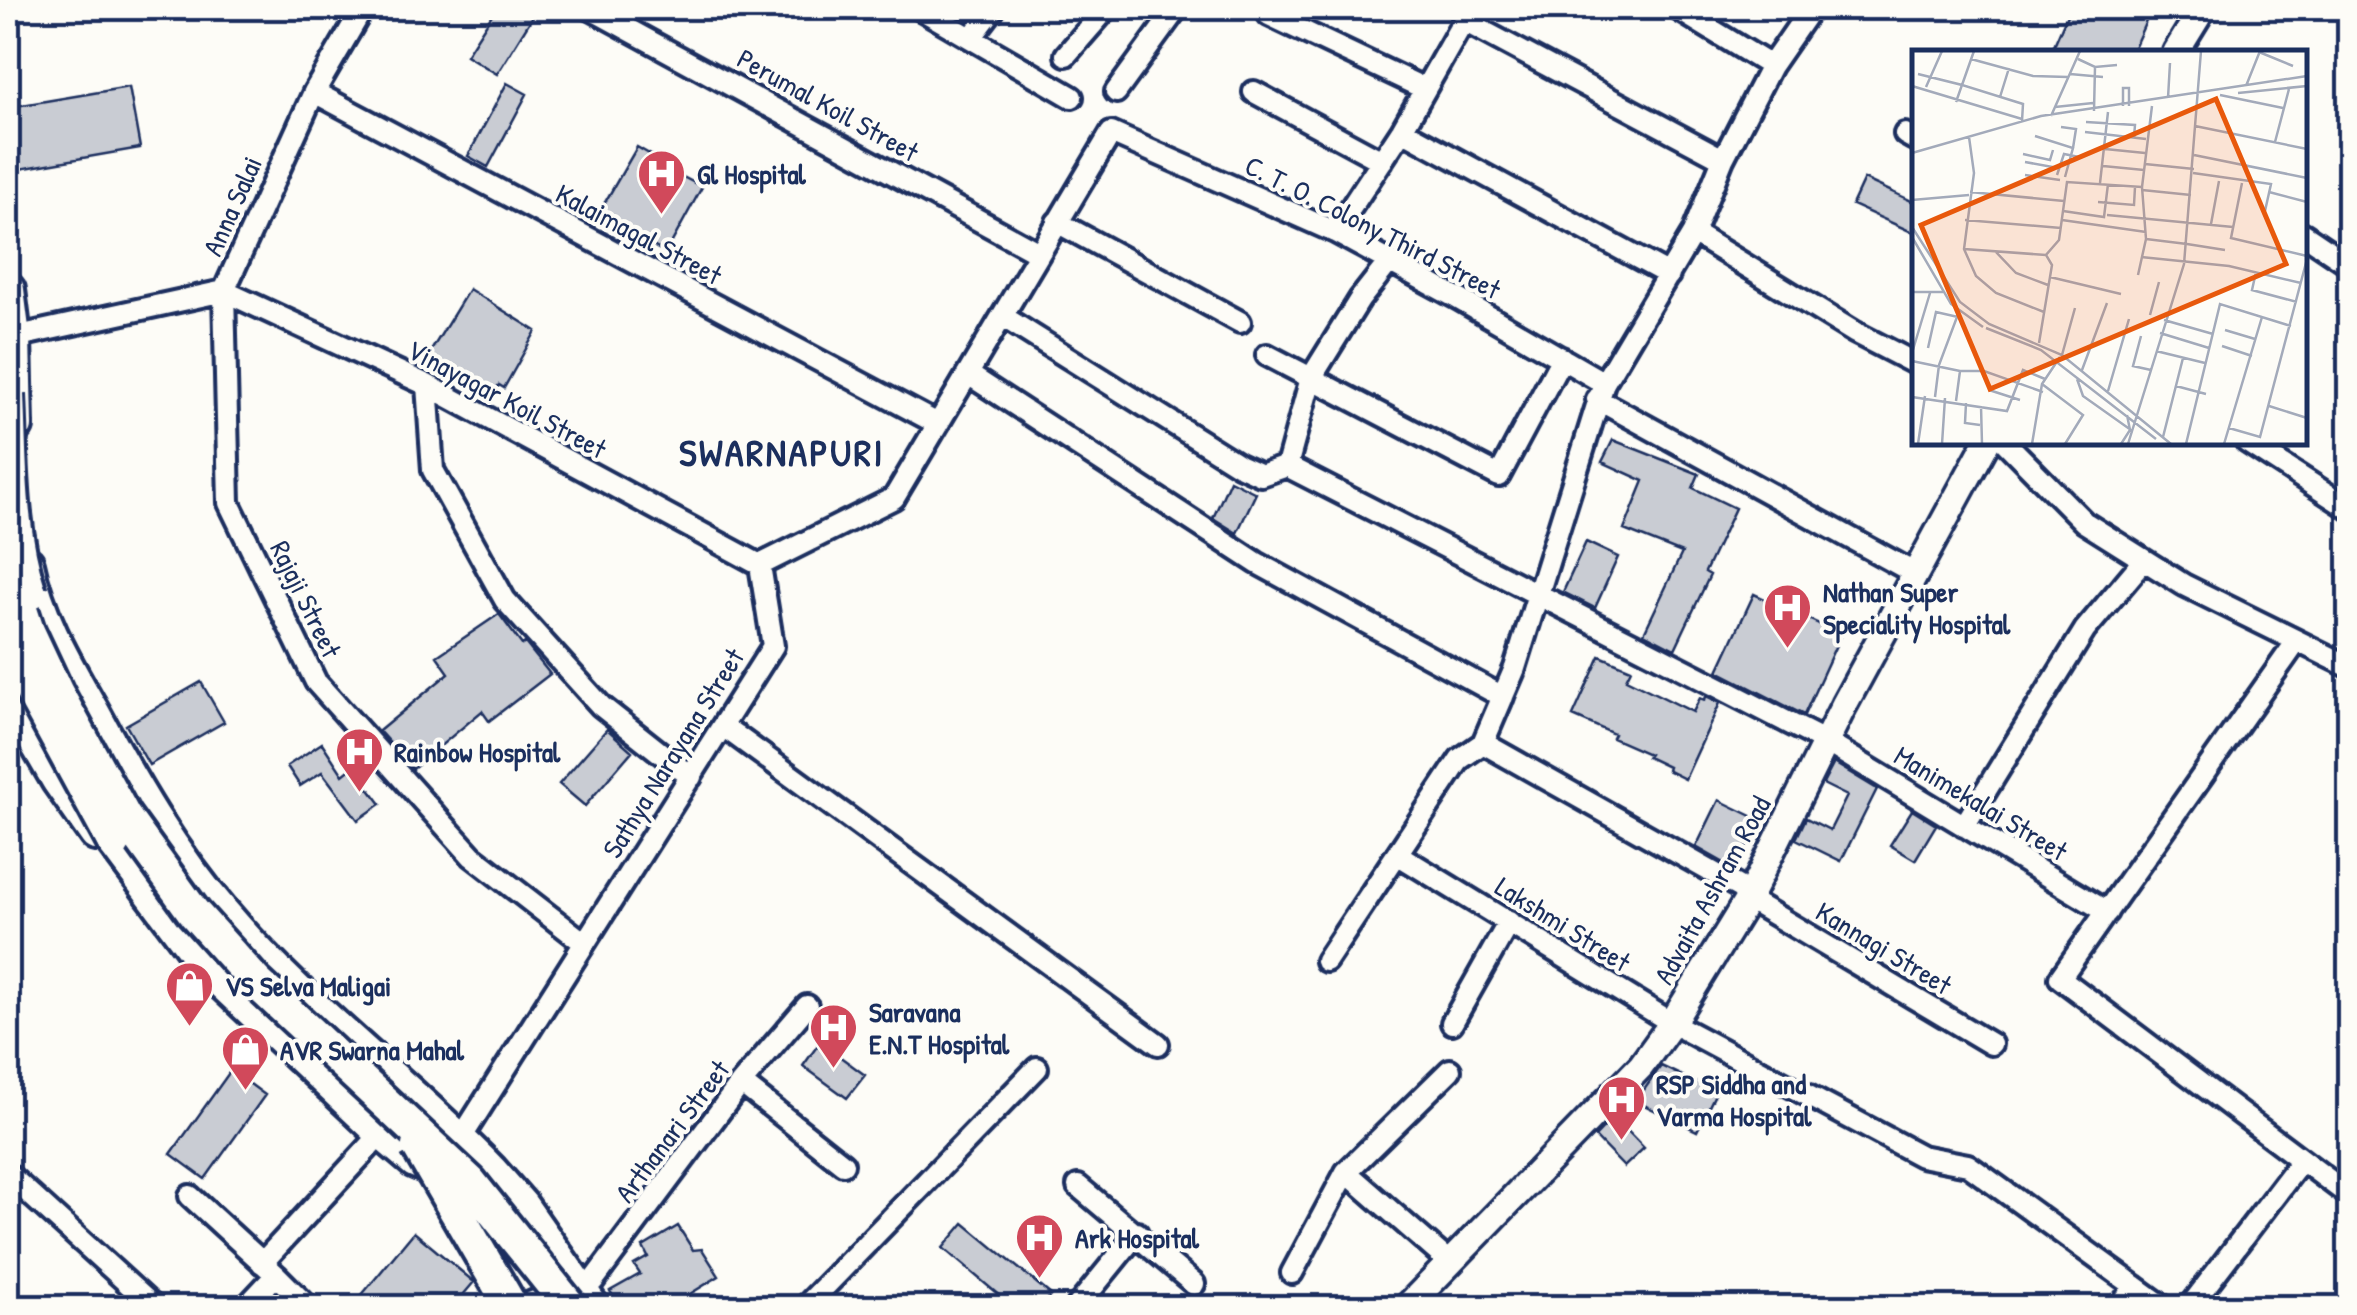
<svg xmlns="http://www.w3.org/2000/svg" width="2357" height="1315" font-family="'Patrick Hand',sans-serif">
  <rect width="100%" height="100%" fill="#fdfcf7"/>
  <filter id="ink" filterUnits="userSpaceOnUse"><feTurbulence type="fractalNoise" baseFrequency=".01" numOctaves="2"/><feDisplacementMap in="SourceGraphic" scale="20" xChannelSelector="R" yChannelSelector="G"/><feConvolveMatrix kernelMatrix="1 2 1 2 8 2 1 2 1" color-interpolation-filters="sRGB"/></filter>
  <g filter="url(#ink)">
    <path fill="#c9ccd3" stroke="#1b2f5e" stroke-width="2.5" d="M496 8H538L497 74 466 55Z
      M2070 8H2152L2132 52H2051Z
      M507 83 527 94 488 167 468 156Z
      M129 87 140 148 8 171V121L19 119 16 106Z
      M637 147 668 165 666 168 702 187 666 253 597 216Z
      M1864 179 1914 202V233L1852 205Z
      M469 289 536 331 504 388 499 385 492 395 426 359Z
      M1613 440 1699 474 1693 488 1735 508 1705 572 1710 575 1675 649 1644 633 1682 553 1624 530 1644 481 1602 462Z
      M1230 480 1256 493 1237 533 1213 518Z
      M1586 542 1618 557 1595 608 1563 592Z
      M1754 594 1841 634 1804 715 1718 671Z
      M499 614 522 645 525 643 550 674 489 721 482 711 413 769 379 731 449 673 437 656Z
      M1600 656 1631 669 1626 679 1693 712 1700 698 1705 700 1706 696 1720 703 1685 779 1667 770 1668 767 1647 757 1649 754 1612 738 1614 734 1573 716Z
      M201 682 224 722 149 765 126 725Z
      M607 729 632 751 585 806 559 784Z
      M322 743 343 775 353 767 381 804 358 820 322 772 300 786 287 766Z
      M1834 763 1877 789 1841 861 1796 839 1806 818 1830 830 1847 796 1823 784Z
      M1719 800 1760 820 1735 869 1696 847Z
      M1912 810 1936 825 1915 860 1890 845Z
      M820 1042 865 1075 847 1098 803 1066Z
      M1661 1066 1716 1092 1697 1131 1636 1101Z
      M231 1070 265 1095 205 1179 171 1154Z
      M1614 1117 1644 1148 1624 1167 1595 1137Z
      M964 1223 1051 1295 1041 1308H1014L943 1248Z
      M678 1226 693 1250 702 1249 719 1276 667 1308H620L610 1291 640 1274 634 1265 648 1257 643 1247Z
      M414 1232 474 1282 452 1308H351Z"/>
    <g fill="none" stroke-linecap="round" stroke-linejoin="round">
      <defs>
        <path id="minor" d="M363 8 314 92 224 291 229 503 316 682 472 856 583 942
          M589 8 1039 253
          M919 8 1072 97
          M1676 8 1771 66
          M1269 15 1423 88
          M1464 21 1723 159
          M971 38 994 8
          M1066 55 1107 8
          M314 92 938 424
          M1116 92 1177 8
          M1254 92 1382 161
          M1402 130 1669 275
          M1905 134 1914 139
          M1057 222 1240 322
          M1335 232 1402 130 1471 8
          M1693 233 1854 332 1914 363
          M2304 234 2350 265
          M224 291 427 385 760 565
          M1002 316 1239 465 1261 475 1287 466 1311 378 1360 299 1389 262
          M14 337 224 291
          M1267 355 1499 476 1562 358
          M968 374 1257 563 1503 697
          M427 385 433 470 505 600 601 706 691 777
          M1597 399 1916 574
          M2005 442 2084 522 2184 585 2350 667
          M2247 442 2350 509
          M1287 466 1826 742 2107 912
          M2297 641 2060 978 2350 1196
          M723 726 1158 1044
          M1483 743 1751 894
          M1964 826 2085 630 2144 560
          M1397 854 1672 1023 1921 1156 1968 1165 2165 1308
          M1748 899 1991 1044
          M1326 961 1460 759 1483 743 1515 668 1604 383 1693 233 1723 159 1771 66 1811 8
          M1452 1023 1509 922
          M741 1083 843 1164
          M460 1140 773 646 760 565 894 498 1111 133 1335 232 1457 298 1604 383
          M1346 1172 1449 1262
          M8 1174 155 1308
          M1078 1186 1194 1284
          M190 1196 276 1275
          M262 1263 382 1133
          M1292 1273 1346 1172 1450 1070
          M581 1288 593 1281 741 1083 807 1006
          M245 1308 276 1275 309 1308
          M804 1308 1037 1068
          M1076 1308 1137 1233
          M2119 1308 2135 1286
          M2189 1308 2302 1160"/>
        <path id="tertiary" d="M2176 52 2203 8
          M1406 1308 1641 1066 1672 1023 1748 899 1844 705 1987 442"/>
        <path id="primary" d="M8 290 14 337 16 426
          M27 564C38 619 68 668 95 716 132 785 172 854 223 913 303 1008 405 1082 491 1171L521 1205 593 1308
          M8 694 58 780 96 834
          M114 843 209 970 382 1133 415 1161 438 1171
          M534 1308 581 1288"/>
      </defs>
      <use href="#minor" stroke="#1b2f5e" stroke-width="28"/>
      <use href="#tertiary" stroke="#1b2f5e" stroke-width="32"/>
      <use href="#primary" stroke="#1b2f5e" stroke-width="40"/>
      <use href="#minor" stroke="#fdfcf7" stroke-width="20"/>
      <use href="#tertiary" stroke="#fdfcf7" stroke-width="25"/>
      <use href="#primary" stroke="#fdfcf7" stroke-width="32"/>
      <defs>
        <path id="primary-bridge" d="M8 395C11 462 9 528 30 593
          M8 570 28 631 57 693 124 816 194 913 256 982 470 1182 571 1308
          M8 648 114 843
          M418 1146 512 1308"/>
      </defs>
      <use href="#primary-bridge" stroke="#1b2f5e" stroke-width="40" stroke-linecap="butt"/>
      <use href="#primary-bridge" stroke="#fdfcf7" stroke-width="32"/>
    </g>
  </g>
  <defs>
    <symbol id="hospital-pin" viewBox="-11 -11 22 30"><path d="M0 17L-7.5 6A9.5 9.5 0 1 1 7.5 6Z" fill="#d1495b" stroke="#fdfcf7"/><path d="M-5-5h3v3.5h4V-5h3V5h-3V1.5h-4V5h-3Z" fill="#fff"/></symbol>
    <symbol id="shop-pin" viewBox="-11 -11 22 30"><path d="M0 17L-7.5 6A9.5 9.5 0 1 1 7.5 6Z" fill="#d1495b" stroke="#fdfcf7"/><path d="M-5-2.5h2.3a2.7 3.5 0 0 1 5.4 0H5L5.5 6h-11ZM-1.5-2.5h3a1.5 2.3 0 0 0-3 0Z" fill="#fff"/></symbol>
  </defs>
  <g fill-rule="evenodd">
    <use href="#hospital-pin" x="634" y="146" width="55" height="75"/>
    <use href="#hospital-pin" x="1760" y="580" width="55" height="75"/>
    <use href="#hospital-pin" x="332" y="724" width="55" height="75"/>
    <use href="#shop-pin" x="162" y="958" width="55" height="75"/>
    <use href="#hospital-pin" x="806" y="1000" width="55" height="75"/>
    <use href="#shop-pin" x="218" y="1022" width="55" height="75"/>
    <use href="#hospital-pin" x="1594" y="1072" width="55" height="75"/>
    <use href="#hospital-pin" x="1012" y="1210" width="55" height="75"/>
  </g>
  <g text-anchor="middle" stroke-width="8" stroke-linejoin="round" paint-order="stroke">
    <g font-size="28" fill="#1b2f5e" stroke="#fdfcf7">
      <text transform="translate(828 105) rotate(29)" y="10">Perumal Koil Street</text>
      <text transform="translate(232 206) rotate(-66)" y="10">Anna Salai</text>
      <text transform="translate(1373 227) rotate(27)" y="10">C. T. O. Colony Third Street</text>
      <text transform="translate(639 234) rotate(28)" y="10">Kalaimagal Street</text>
      <text transform="translate(507 399) rotate(28)" y="10">Vinayagar Koil Street</text>
      <text transform="translate(306 599) rotate(64)" y="10">Rajaji Street</text>
      <text transform="translate(673 753) rotate(-58)" y="10">Sathya Narayana Street</text>
      <text transform="translate(1981 803) rotate(31)" y="10">Manimekalai Street</text>
      <text transform="translate(1712 890) rotate(-61)" y="10">Advaita Ashram Road</text>
      <text transform="translate(1563 924) rotate(32)" y="10">Lakshmi Street</text>
      <text transform="translate(1884 948) rotate(31)" y="10">Kannagi Street</text>
      <text transform="translate(672 1131) rotate(-53)" y="10">Arthanari Street</text>
    </g>
    <g font-size="28" font-weight="bold" fill="#1b2f5e" stroke="#fdfcf7" text-anchor="start">
      <text x="697" y="184">Gl Hospital</text>
      <text x="1823" y="602">Nathan Super<tspan x="1823" dy="32">Speciality Hospital</tspan></text>
      <text x="394" y="762">Rainbow Hospital</text>
      <text x="225" y="996">VS Selva Maligai</text>
      <text x="869" y="1022">Saravana<tspan x="869" dy="32">E.N.T Hospital</tspan></text>
      <text x="280" y="1060">AVR Swarna Mahal</text>
      <text x="1656" y="1094">RSP Siddha and<tspan x="1656" dy="32">Varma Hospital</tspan></text>
      <text x="1075" y="1248">Ark Hospital</text>
    </g>
    <g font-size="38" font-weight="bold" letter-spacing="2.5" fill="#1b2f5e" stroke="#fdfcf7">
      <text x="782" y="466">SWARNAPURI</text>
    </g>
  </g>
  <g transform="translate(1912 50)">
    <rect width="395" height="395" fill="#fdfcf7"/>
    <path fill="none" stroke="#a3aaba" stroke-width="2.5" d="M62 1 50 35 111 54 110 71M347 2 381 16M59 9 121 26 156 27M166 9 183 17 205 15M6 24 50 35 44 52M158 24 191 27M0 36 110 69M334 36 348 1M14 37 30 1M326 43 395 36M308 45 371 58M88 47 97 18M256 48 258 13M211 56V38H217V56M143 57 181 53M182 61 183 17M139 66 168 1M174 72 223 75 222 87M283 76 395 99M149 77 164 79 161 98M173 82 234 89M123 86 161 98 153 127M57 87 62 123 52 199 64 226 84 243 132 262M363 92 377 39M193 99 233 103M0 103 129 66 395 26M111 104 138 110 141 100M282 105 395 128M113 112 146 118M233 114 282 119M191 116 232 120M281 123 359 134 353 161M113 125 148 130M145 125 152 104 167 107M188 133 196 62M330 133 319 188 395 206M230 140 279 145M58 142 152 151M357 142 395 152M0 150 57 145M186 152 222 155 223 137M151 161 192 167 196 134M195 165 321 177M53 170 149 178M150 170 234 182M299 174 307 131M0 177 48 252 77 274 150 305 259 394M0 187 39 254 71 277M234 189 275 194M275 194 313 200M52 199 134 205M83 201 104 223 136 235M229 207 317 216 389 233M344 222 340 240 385 252M226 225 234 189 230 137 240 56M138 227 209 244M0 242H31M238 265 247 232M252 270 301 284M74 278 129 300 244 389M313 280 343 289M248 283 297 298M229 286 221 316 239 320M127 293 140 215 134 205 147 190 155 132 230 137M310 296 340 306M16 298 24 262 46 267M244 301 293 313M0 303 18 243M150 305 163 258M0 311 48 321M170 320 195 253M165 329 171 346 219 380M130 334 171 365 153 394M264 336 294 344M77 340 108 350M196 341 217 269M0 347 95 361 111 320 133 329M23 347 27 315 48 259M44 351 48 321H72L131 342M54 353 53 373 68 375M69 356 70 394M357 356 395 368M317 378 348 387 395 209M251 387 271 308M6 394 13 346M30 394 33 348M120 394 130 334 148 307M209 394 218 380 215 365M216 394 272 214 289 1M274 394 308 254 379 276M312 394 350 267"/>
    <path fill="#e8590c" fill-opacity="0.15" stroke="#e8590c" stroke-width="5" d="M304 49 374 214 78 339 9 175Z"/>
    <rect width="395" height="395" fill="none" stroke="#1b2f5e" stroke-width="5"/>
  </g>
  <rect width="2357" height="1315" fill="none" stroke="#fdfcf7" stroke-width="40"/>
  <rect x="20" y="20" width="2317" height="1275" fill="none" stroke="#1b2f5e" stroke-width="4" filter="url(#ink)"/>
</svg>
